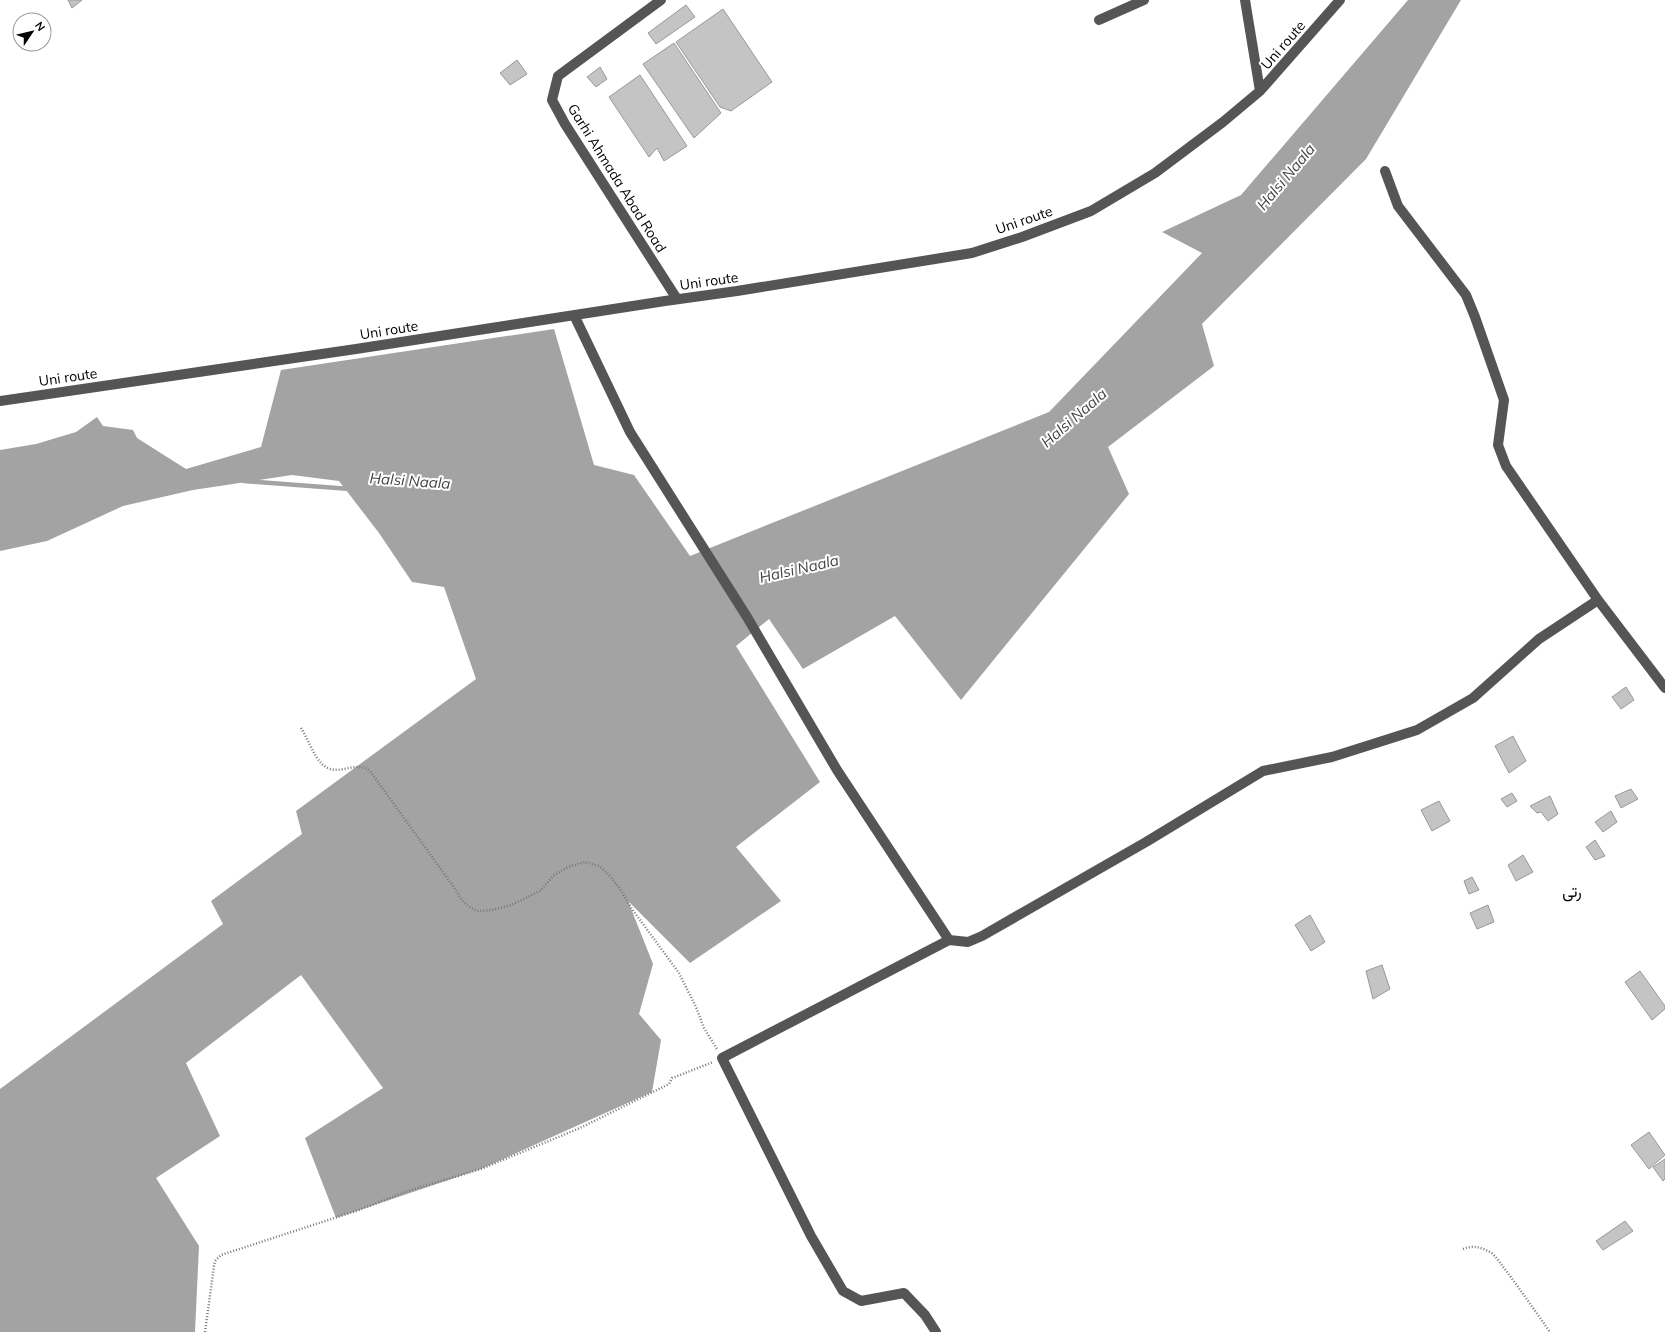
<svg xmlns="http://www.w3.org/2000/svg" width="1665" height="1332" font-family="Mulish,Vazirmatn,sans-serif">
  <rect width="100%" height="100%" fill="#fff"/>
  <path fill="#a3a3a3" d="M1408 0H1461L1366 159 1202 324 1214 366 1108 447 1129 494 961 700 895 616 803 669 769 619 736 646 820 782 736 847 781 901 690 963 628 901 653 964 639 1014 661 1040 652 1092 481 1169 336 1218 305 1138 383 1088 301 975 186 1063 220 1136 156 1178 199 1246 195 1332H0V1089L223 924 211 901 302 834 296 811 476 679 444 587 412 582 379 533 339 481 292 475 193 490 123 506 47 541 0 551V450L36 444 76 432 97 417 103 426 133 430 137 438 186 469 261 447 281 370 554 329 594 465 634 475 690 556 1049 412 1202 253 1162 232 1241 195Z"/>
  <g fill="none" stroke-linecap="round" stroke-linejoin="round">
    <path stroke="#a3a3a3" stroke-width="4.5" d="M244 481 350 489"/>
  </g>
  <path fill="#c4c4c4" stroke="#999" d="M68 0H82L72 8Z
    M686 5 695 17 656 44 648 33Z
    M723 9 772 82 731 111 720 107 676 42Z
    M674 43 721 113 694 138 643 64Z
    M517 60 527 74 510 85 500 73Z
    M600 67 607 79 596 87 587 77Z
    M640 75 687 146 664 161 657 148 649 157 609 97Z
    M1626 687 1634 700 1621 709 1612 697Z
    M1513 736 1526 761 1509 773 1495 746Z
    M1631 789 1638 799 1621 808 1615 796Z
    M1512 793 1517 801 1507 807 1501 799Z
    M1550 796 1558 814 1548 821 1541 812 1537 813 1530 806Z
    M1439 801 1450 821 1432 831 1421 810Z
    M1611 811 1617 822 1603 832 1595 822Z
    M1595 840 1605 856 1595 860 1586 847Z
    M1523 855 1533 872 1516 881 1508 865Z
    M1472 877 1479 890 1469 894 1464 881Z
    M1488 905 1494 922 1477 929 1470 913Z
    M1310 915 1325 942 1311 951 1295 925Z
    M1382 965 1390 989 1373 999 1366 971Z
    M1640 971 1665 1006V1009L1652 1020 1625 982Z
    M1649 1132 1665 1155 1649 1169 1631 1145Z
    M1665 1159V1179L1663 1181 1653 1167Z
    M1625 1221 1633 1231 1603 1250 1596 1241Z"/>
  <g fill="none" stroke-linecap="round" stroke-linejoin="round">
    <path stroke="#777" stroke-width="2.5" stroke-dasharray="1 2" stroke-linecap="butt" d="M301 728C308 739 313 755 322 764 337 779 355 759 370 771L453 886 462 900 468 906 477 911 492 910 511 905 530 896 541 890 553 876 568 867 585 862 599 866 609 875 620 889 632 909 679 973 696 1007 704 1028 717 1049
      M1463 1249C1472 1245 1481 1247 1490 1252 1496 1256 1500 1263 1504 1268 1520 1289 1535 1311 1550 1332
      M205 1332 214 1266 215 1261 221 1255 359 1210 408 1191 481 1169 580 1128 669 1084 672 1078 675 1077 713 1062"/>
    <path stroke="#555" stroke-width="10" d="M661 0 558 76 552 100 565 124 677 299
      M1245 0 1260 91
      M1099 20 1144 0
      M1385 171 1398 206 1466 295 1475 317 1504 400 1498 445 1506 466 1598 600 1665 688
      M574 315 630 432 747 617 837 770 949 940 722 1058 811 1236 843 1291 861 1301 904 1293 925 1315 936 1332
      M0 401 356 349 665 301 737 291 972 253 1022 237 1091 211 1155 173 1223 122 1260 91 1340 0
      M949 940 968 942 982 936 1146 842 1263 771 1332 757 1417 730 1473 698 1539 639 1598 600"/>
  </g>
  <g text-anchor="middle" stroke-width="4" stroke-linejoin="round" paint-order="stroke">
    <g font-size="14" fill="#000" stroke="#fff">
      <text transform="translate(1283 45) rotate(-49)" y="5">Uni route</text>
      <text transform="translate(617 178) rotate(58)" y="5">Garhi Ahmada Abad Road</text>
      <text transform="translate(1024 220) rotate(-19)" y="5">Uni route</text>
      <text transform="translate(709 281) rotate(-8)" y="5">Uni route</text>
      <text transform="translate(389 330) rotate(-9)" y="5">Uni route</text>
      <text transform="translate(68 377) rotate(-8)" y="5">Uni route</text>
    </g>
    <g font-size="15" font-style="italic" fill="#444" stroke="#fff">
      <text transform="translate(1286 177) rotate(-50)" y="5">Halsi Naala</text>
      <text transform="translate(1074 418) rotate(-41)" y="5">Halsi Naala</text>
      <text transform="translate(410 481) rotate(4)" y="5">Halsi Naala</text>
      <text transform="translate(799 569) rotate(-13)" y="5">Halsi Naala</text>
    </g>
    <g font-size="16" fill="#000" stroke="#fff">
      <text x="1572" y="897">رتی</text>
    </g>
  </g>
  <g transform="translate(32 32) rotate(55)"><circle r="19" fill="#ffffff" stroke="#999999"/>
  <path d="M0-3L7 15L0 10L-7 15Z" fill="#000000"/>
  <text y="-6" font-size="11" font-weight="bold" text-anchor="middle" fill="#000000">N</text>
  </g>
</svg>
